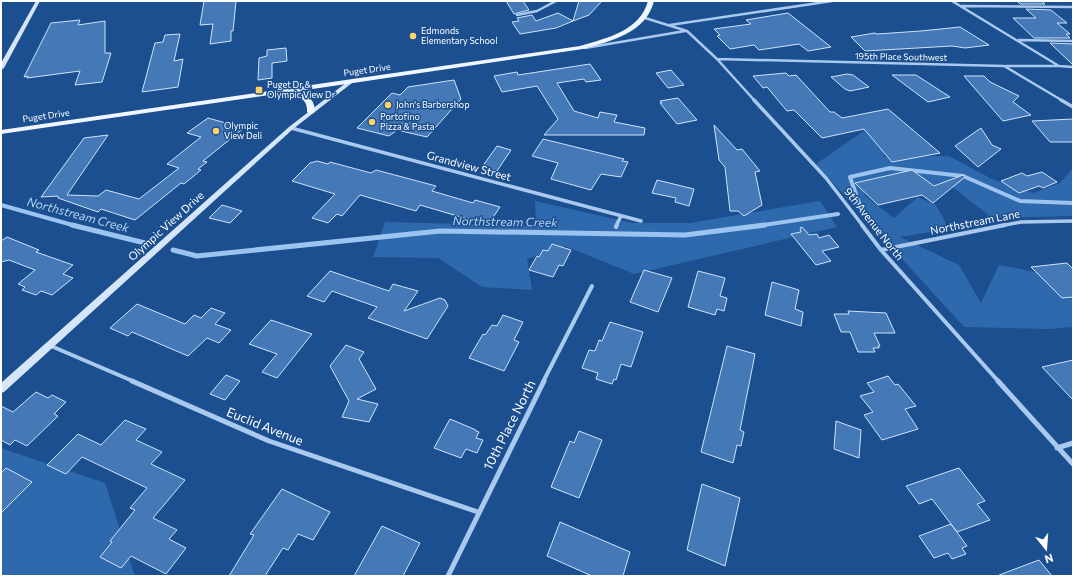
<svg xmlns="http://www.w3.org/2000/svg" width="1074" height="577" font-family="Commissioner,sans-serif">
  <rect width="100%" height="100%" fill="#1b4f8f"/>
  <path fill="#2e69ad" d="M871 126 885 157 949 156 992 179 1033 193 1060 183 1073 168V216L992 218 954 188 906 182 862 184 865 196 894 218 918 197 936 205 949 229 900 237 959 265 981 303 999 265 1041 273 1073 282V327L1049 329 964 327 816 164Z
    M535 201 632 223H690L820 201 837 227 634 274 565 246 527 259 532 290 482 287 438 258 373 257 385 222 536 226Z
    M1 448 105 483 135 576H1Z"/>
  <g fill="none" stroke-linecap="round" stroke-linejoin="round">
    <path stroke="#9cc4f0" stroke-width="4" d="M1 205 76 226
      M861 209 850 177 890 168 963 176 1020 201 1073 203
      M757 226 838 214"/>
    <path stroke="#9cc4f0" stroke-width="5" d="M72 225 149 244
      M173 250 197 256 440 231 685 235 765 225"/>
  </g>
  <path fill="#4478b7" stroke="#cfe3fa" d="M204 1H236L233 31H231V41L210 44 213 24 200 25Z
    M506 1H523L529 10 514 14Z
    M579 1H602L589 15 573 21Z
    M1017 1H1042L1045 4H1020Z
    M1026 9 1051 10 1067 23H1057L1070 34H1066L1070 38H1034L1013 18H1036Z
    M558 13 573 21 556 28 520 34 512 22 519 21 517 18 532 15 536 21Z
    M788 13 831 47 808 51 799 44 759 50 754 45 730 49 717 36 720 35 714 29 751 24 746 20Z
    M80 20 78 25 105 21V53H111L102 82 75 85 80 71 27 78 28 76 24 77 51 23Z
    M960 27 989 45 965 48 952 46 865 51 851 37 875 33 877 34 921 31Z
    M180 34 174 61 183 59 178 87 142 92 155 43 163 42 165 35Z
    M1050 43 1073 44V64H1072Z
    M286 48 287 61 272 63V78L258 80 259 58 267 56V50Z
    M590 64 601 80 586 82 584 79 557 83 574 111 598 118 600 112 617 115 614 122 645 128 644 135H544L558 119 537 86 502 92 494 76 517 72 518 75Z
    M671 70 684 85 668 88 656 73Z
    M786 73 789 76 796 75 830 112H834L842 118 888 109 940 153 892 162 864 129 822 138 794 110 787 111 767 87 763 88 753 76Z
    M847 74 853 75 869 87 850 91 845 89 831 77Z
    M892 75H916L950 97 928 102Z
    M964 76H984L990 82 1019 96 1013 102 1031 115 1003 121Z
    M454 80 461 99 427 137 397 130 389 136 357 128 392 93 400 95 408 87Z
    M678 98 697 120 677 124 660 103H662L660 101Z
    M208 118 244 128 203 161 207 162 198 169 201 170 184 184 181 183 135 220 101 209 98 212 58 198V196L41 197 84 138 108 135 67 195 98 196 106 190 139 199 179 168 167 164 201 137 187 133Z
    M1073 119V142H1050L1032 121Z
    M714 125 737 150 742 149 760 171 755 172 762 205 744 216 738 211H730L725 167 719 160Z
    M981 128 992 145 1001 149 978 167 955 146Z
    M543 139 624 159 622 161 628 162 621 177 601 174 591 190 551 179 558 163 532 156Z
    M497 146 511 150 497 171 482 167Z
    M317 161 328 164 330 162 371 173 376 170 436 186 432 191 473 203 475 200 500 207 488 225 420 205 416 211 360 195 342 216 337 214 328 223 312 218 335 194 292 181 310 163Z
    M912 170 934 186 963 175 965 177 933 203 922 195 878 205 855 183Z
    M1042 172 1057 182 1043 188 1039 186 1019 193 1001 181 1022 173 1027 176Z
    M657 180 694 189 689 206 675 202 676 198 652 193Z
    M222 205 242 211 230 223 209 218Z
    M802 227 809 235 817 234 819 238 829 235 839 247 822 251 831 261 816 265 791 234 801 232 800 228Z
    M7 237 39 250 36 252 73 265 63 274 73 278 52 295 41 291 36 295 22 290 25 287 18 284 35 270 9 260 1 262V241Z
    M552 244 571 250 563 266 559 265 553 277 529 270 537 256 539 257 543 250 548 251Z
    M1067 263 1073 269V297L1062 298 1031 267Z
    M644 270 672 278 658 312 630 302Z
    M330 271 389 291 393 284 418 291 404 311 440 298 445 300 448 306 427 339 368 318 377 307 332 291 324 302 307 296Z
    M698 271 725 278 720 296 727 298 724 311 717 309 715 315 688 307Z
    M772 282 799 290 795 309 803 312 801 326 765 315Z
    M137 304 185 324 194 315 201 318 211 308 225 313 215 324 231 330 219 343 207 338 188 356 132 332 128 336 110 328Z
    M848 311 886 313 895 333H874L880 346H878L879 348H873L875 352H858L850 332H841L834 314H849Z
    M503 315 523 322 514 340 519 342 504 371 469 358 483 334 485 335 492 325 497 326Z
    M271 320 312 334 277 378 262 372 277 354 249 344Z
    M610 322 643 332 631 367 621 364 616 380 614 379 612 384 596 379 598 373 582 368 589 350 595 351 599 340 602 341Z
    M346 345 364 352 359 359 376 389 357 399 378 404 369 422 342 417 349 401 330 366Z
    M727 346 755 354 740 430 744 432 741 446 737 445 733 463 701 452Z
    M1073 360V400L1042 367Z
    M226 375 240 381 225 400 210 394Z
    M888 376 895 385 898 384 916 406 905 409 918 429 882 440 864 415 873 412 860 396 874 392 867 383Z
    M36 392 48 398 52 395 66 402 54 414 58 416 27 446 15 440 10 445 1 440V406L13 412Z
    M450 419 476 430V431L479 432 476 438 483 440 477 453 466 449 461 458 434 448Z
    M125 420 146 429 136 440 162 452 151 464 185 480 153 518 177 530 169 539 186 548 166 574 131 556 121 568 100 557 112 542 110 541 135 510 130 508 147 488 82 457 66 474 47 465 78 434 101 445Z
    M836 421 861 430 859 458 834 449Z
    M579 431 602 440 579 498 551 487 570 441 574 443Z
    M6 468 32 482 1 513V473Z
    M959 468 985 501 977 504 990 520 957 532 932 499 919 504 906 486Z
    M702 484 740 498 725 566 687 550Z
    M282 489 330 512 313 540 298 534 288 550 283 548 265 576H229L254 535 250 534Z
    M560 522 630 552 623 576H592L547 556Z
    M951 524 967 546 962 548 966 554 952 559 948 553 934 558 919 536Z
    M382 526 420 543 403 576H354Z
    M1039 560 1052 576H999V575Z"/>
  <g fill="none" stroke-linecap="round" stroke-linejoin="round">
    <path stroke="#a9c9ee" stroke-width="2.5" d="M952 1 1059 66H1006
      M962 6 1073 7
      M517 15 537 11 556 1
      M645 18 687 31 717 59 755 101
      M670 25 832 1
      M1019 40 1073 41
      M585 48 685 31
      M717 59 1004 66 1063 101
      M1059 66 1073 67"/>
    <path stroke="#a9c9ee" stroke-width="3.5" d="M754 100 826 178 863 226
      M1061 100 1073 107
      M291 128 641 221
      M616 226 621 216
      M1000 226 1021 222 1073 221"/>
    <path stroke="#a9c9ee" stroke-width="4" d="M862 225 881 250 999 382
      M616 227 617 225
      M881 250 1005 225
      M51 346 135 382
      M543 382 592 286"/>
    <path stroke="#a9c9ee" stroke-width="5" d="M132 381 269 441 478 512
      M998 381 1073 464
      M1057 448 1073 443
      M448 576 544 381"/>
    <path fill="#d6e6fa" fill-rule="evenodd" d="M36 1H40L4 68 1 70V63Z
      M347 82 352 83 293 129 4 392 1 393V383L289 127Z"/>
    <path fill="#f0f6ff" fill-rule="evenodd" d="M648 1H654C646 33 611 41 583 49L299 91C309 95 315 101 315 112L311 114 307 112C308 100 300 97 290 92L1 134V130L580 46C607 38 640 31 648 1Z"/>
  </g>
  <g fill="#ffd166" stroke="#1b4f8f" stroke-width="1.5">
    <circle cx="413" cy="36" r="4"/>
    <rect x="255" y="86" width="8" height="8" rx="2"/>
    <circle cx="388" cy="105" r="4"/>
    <circle cx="372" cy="122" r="4"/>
    <circle cx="216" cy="131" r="4"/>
  </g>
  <g text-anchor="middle" stroke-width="3" stroke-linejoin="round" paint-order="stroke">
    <g font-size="9" fill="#fff" stroke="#1b4f8f" text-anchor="start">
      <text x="421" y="34">Edmonds<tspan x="421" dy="10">Elementary School</tspan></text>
      <text x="267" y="88">Puget Dr &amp;<tspan x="267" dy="10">Olympic View Dr</tspan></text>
      <text x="396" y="108">John's Barbershop</text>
      <text x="380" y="120">Portofino<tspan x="380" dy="10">Pizza &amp; Pasta</tspan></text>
      <text x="224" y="129">Olympic<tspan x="224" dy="10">View Deli</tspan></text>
    </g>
    <g font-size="9" fill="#fff" stroke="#1b4f8f">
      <text transform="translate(901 57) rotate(1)" y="3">195th Place Southwest</text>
      <text transform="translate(367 70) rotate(-8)" y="3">Puget Drive</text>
      <text transform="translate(46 116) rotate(-8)" y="3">Puget Drive</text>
    </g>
    <g font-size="11" fill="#fff" stroke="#1b4f8f">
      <text transform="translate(469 166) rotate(15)" y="4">Grandview Street</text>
      <text transform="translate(975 222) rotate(-11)" y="4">Northstream Lane</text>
      <text transform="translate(874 224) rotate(52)" y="4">9th Avenue North</text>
      <text transform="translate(166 226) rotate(-42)" y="4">Olympic View Drive</text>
    </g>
    <g font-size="12" font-style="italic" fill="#b5d3f5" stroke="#1b4f8f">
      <text transform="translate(78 215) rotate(15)" y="4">Northstream Creek</text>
      <text transform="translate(505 222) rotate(1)" y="4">Northstream Creek</text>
    </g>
    <g font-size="13" fill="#fff" stroke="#1b4f8f">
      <text transform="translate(509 425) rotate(-63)" y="5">10th Place North</text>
      <text transform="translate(265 426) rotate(22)" y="5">Euclid Avenue</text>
    </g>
  </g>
  <rect width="1074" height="577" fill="none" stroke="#ffffff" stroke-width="4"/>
  <g transform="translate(1046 549) rotate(163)" stroke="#1b4f8f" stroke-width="3" paint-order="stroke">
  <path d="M0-3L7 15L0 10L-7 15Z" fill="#ffffff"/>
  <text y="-6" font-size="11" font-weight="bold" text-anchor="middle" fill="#ffffff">N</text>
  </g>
</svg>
